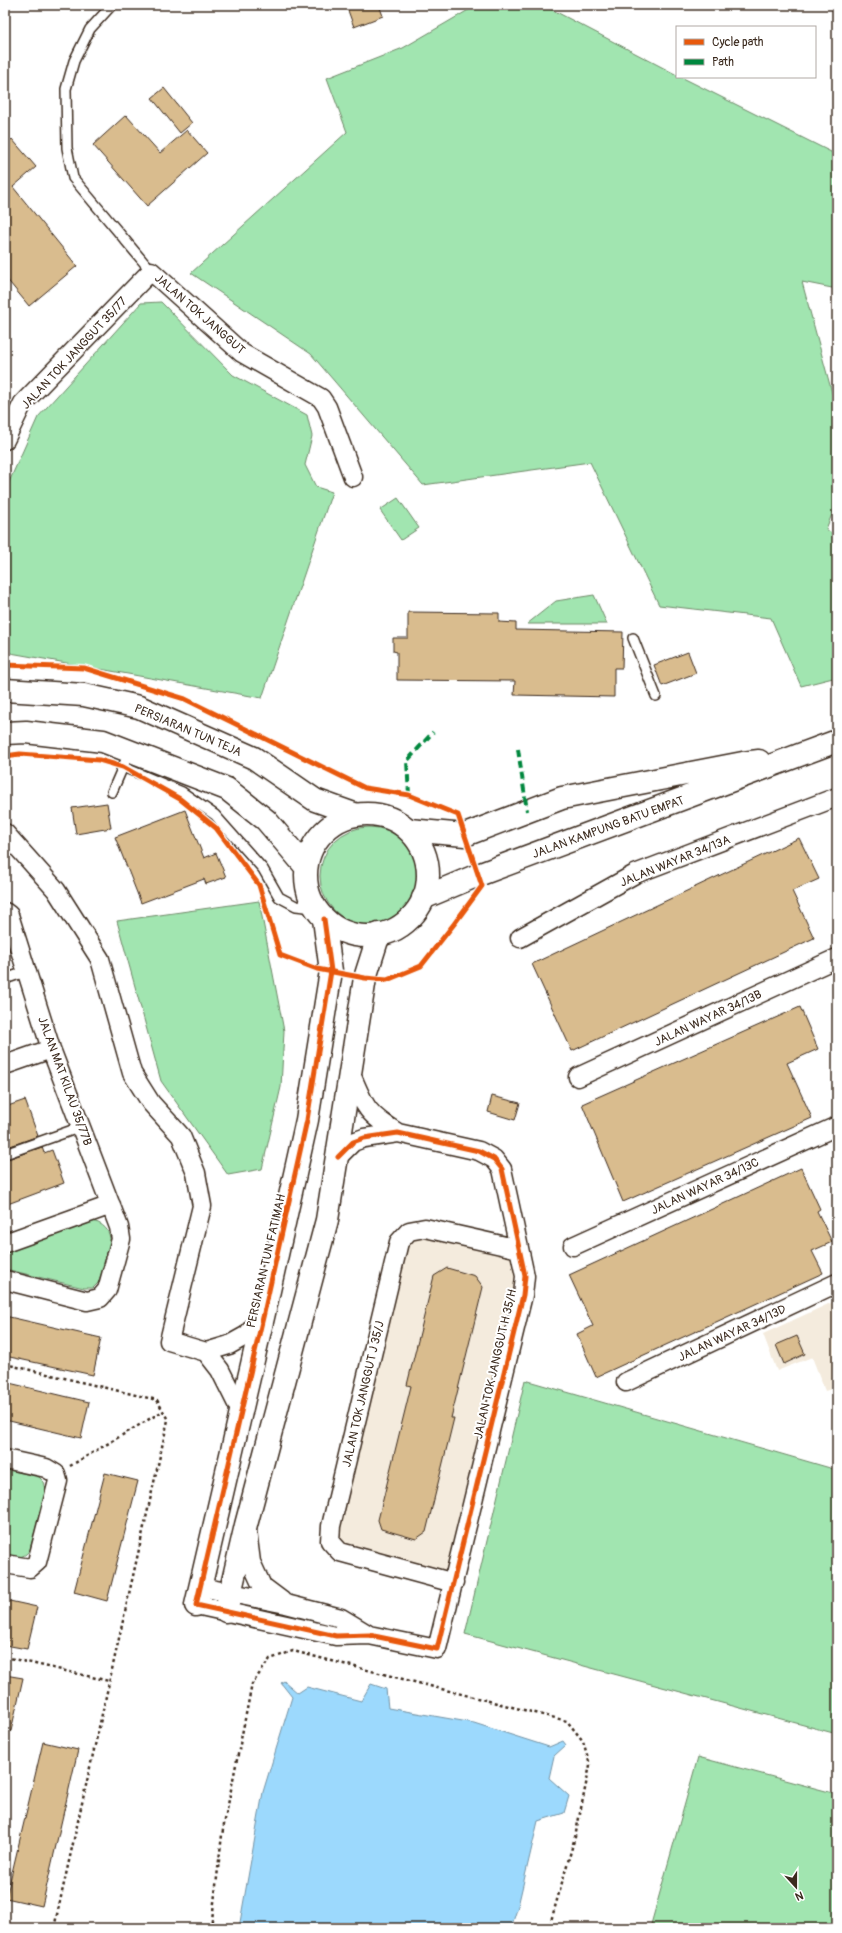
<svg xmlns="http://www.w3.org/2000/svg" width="842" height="1933" font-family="Pangolin,sans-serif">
  <rect width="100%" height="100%" fill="#fff"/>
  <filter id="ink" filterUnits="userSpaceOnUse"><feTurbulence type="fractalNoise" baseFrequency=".025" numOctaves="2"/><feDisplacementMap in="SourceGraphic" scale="8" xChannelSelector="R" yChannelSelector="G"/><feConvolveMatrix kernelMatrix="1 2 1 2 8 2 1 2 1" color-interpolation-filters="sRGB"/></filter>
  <g filter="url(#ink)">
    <path fill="#f4ebdd" d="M427 1234 514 1256 517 1275V1295L449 1574 342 1546 336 1539 404 1246 413 1237Z
      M837 1300V1387L825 1391 812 1357 777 1371 763 1334Z"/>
    <path fill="#a1e5b0" stroke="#6e8867" d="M477 5H543L677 75V77H681L837 155V289L802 282 837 411V502L826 529 837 537V677L801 686 771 618 659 605 590 462 423 485 311 354 191 273 347 132 327 78 403 48Z
      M161 302 233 375 307 415 312 436 305 465 316 487 332 492 262 698 5 652V491L38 417 141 303Z
      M398 498 419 528 401 540 380 510Z
      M594 595 607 624H527L556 601Z
      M320 876a49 49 0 1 1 98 0a49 49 0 1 1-98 0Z
      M259 901 284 1031 281 1087 262 1169 228 1175 161 1081 117 921Z
      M93 1221C124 1230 105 1261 98 1283L93 1288H84L5 1269V1253Z
      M525 1380 837 1470V1734L465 1634Z
      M5 1469 39 1477 44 1482 46 1489 30 1550C23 1559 16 1558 5 1555Z
      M698 1757 837 1794V1928H650Z"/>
    <path fill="#9cd9fd" stroke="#7593a4" d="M284 1681 298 1693 307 1687 361 1701 371 1684 386 1689 388 1708 474 1723 549 1747 563 1741 566 1745 554 1756 549 1778 569 1796 564 1813 538 1821 518 1906 511 1928H239L263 1792 292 1697 281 1683Z"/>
    <path fill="#d9bc8e" stroke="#3b2a1e" d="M346 5H379L383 16 354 27Z
      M164 88 192 123 180 133 152 98Z
      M126 115 160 153 187 130 207 153 147 206 93 145Z
      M12 139 36 167 13 187 77 266 29 306 5 277V145Z
      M408 612 499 613V622L516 623V630L623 632 622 668H614V697L514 695 515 681 397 680V652L393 651V638H408Z
      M688 652 696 673 662 686 654 665Z
      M107 803 111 828 76 834 72 808Z
      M185 810 204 858 216 853 226 877 206 884 204 879 141 903 115 837Z
      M799 838 819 879 792 891 814 938 572 1051 532 964Z
      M800 1007 818 1049 787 1063 812 1118 623 1202 582 1104Z
      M492 1096 520 1103 515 1120 488 1112Z
      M25 1100 38 1136 5 1148V1107Z
      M42 1147 44 1153 52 1150 64 1183 5 1205V1160Z
      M801 1168 820 1209 817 1211 832 1242 812 1251 823 1273 596 1377 577 1334 593 1326 569 1275Z
      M447 1268 475 1276 483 1287 451 1418H454L426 1532 416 1539 381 1529 378 1520 411 1386 407 1385 434 1276Z
      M5 1316 101 1338 93 1375 5 1356Z
      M797 1336 805 1354 784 1364 776 1345Z
      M5 1382 89 1402 81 1438 5 1420Z
      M105 1473 138 1481 107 1601 74 1592Z
      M5 1600 37 1607 27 1649 5 1645Z
      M5 1675 23 1678 11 1731H5Z
      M43 1742 78 1750 42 1906 6 1898Z"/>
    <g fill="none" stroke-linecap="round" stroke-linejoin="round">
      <defs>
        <path id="service" d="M112 5 90 29 74 61 66 89 67 148 73 178 151 271
          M633 638 656 696
          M123 767 182 792 215 815 263 869 279 897 296 906 315 908
          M112 792 125 762
          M5 979 28 971
          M5 1154 81 1127"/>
        <path id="minor" d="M5 440 23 403 151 271 242 353 321 398 327 407 353 477
          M5 833 56 890 100 959 132 1073 151 1103 181 1136 196 1173 202 1206 169 1341 206 1352
          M5 912 9 915 51 1049 119 1227 121 1239 107 1290 100 1298 87 1301 5 1280
          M520 938 635 874 837 797
          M5 1065 51 1049
          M351 1074C365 1108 367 1114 398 1133
          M578 1077 837 958
          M5 1243 111 1205
          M573 1246 837 1126
          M626 1382 837 1283
          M241 1412 220 1370 206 1352 229 1345 247 1335 262 1316
          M5 1459 46 1468 56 1474 58 1481 37 1562 30 1568 5 1564
          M247 1531 251 1562 262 1586 282 1601
          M454 1583 340 1552 330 1541 331 1526 399 1242 409 1231 425 1228 519 1249
          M201 1587 286 1604 341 1618 369 1635
          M196 1605 336 1636 369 1635 437 1649 523 1295 525 1276 502 1169 494 1159 479 1151 398 1133 364 1138 353 1142 338 1157"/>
        <path id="tertiary" d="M196 1605 264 1313 307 1120 331 971 324 919
          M226 1611 246 1525 327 1220 365 978 379 934"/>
        <path id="secondary" d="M409 830 465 835 562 798 743 763 759 761
          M423 898 478 875 837 741"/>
        <path id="primary" d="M5 690 84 695 139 707 254 758 315 800 357 815
          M5 733 26 732 103 741 227 789 266 820 306 867
          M306 875a61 61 0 1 1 122 0a61 61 0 1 1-122 0Z"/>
      </defs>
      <use href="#service" stroke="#3b2a1e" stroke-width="12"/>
      <use href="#minor" stroke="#3b2a1e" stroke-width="21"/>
      <use href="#tertiary" stroke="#3b2a1e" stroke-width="25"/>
      <use href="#secondary" stroke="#3b2a1e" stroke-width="25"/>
      <use href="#primary" stroke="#3b2a1e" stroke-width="25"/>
      <path stroke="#3b2a1e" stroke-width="2.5" stroke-dasharray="3 3" stroke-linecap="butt" d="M5 1364 157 1400 168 1420 54 1928
        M70 1466 163 1411
        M5 1657 109 1681
        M211 1928 222 1835 252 1684 270 1659 293 1651 567 1721 583 1741 590 1765 575 1837 549 1928"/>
      <use href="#service" stroke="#fff" stroke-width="9"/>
      <use href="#minor" stroke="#fff" stroke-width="18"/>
      <use href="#tertiary" stroke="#fff" stroke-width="22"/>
      <use href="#secondary" stroke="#fff" stroke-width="22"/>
      <use href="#primary" stroke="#fff" stroke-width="22"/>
      <path stroke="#00873e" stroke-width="4" stroke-dasharray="8 4" stroke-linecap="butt" d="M518 749 527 811
        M409 795 407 761 433 732"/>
      <defs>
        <path id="cycleway" d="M5 665 84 668 185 699 365 788 409 795 458 815 482 886 454 924 421 966 387 980 365 978 317 969 280 955 259 885 216 828 180 799 123 767 99 760 20 754 5 756
          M324 919 331 971 307 1120 264 1313 196 1605 336 1636 369 1635 437 1649 523 1295 525 1276 502 1169 494 1159 479 1151 398 1133 364 1138 353 1142 338 1157"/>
      </defs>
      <use href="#cycleway" stroke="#fff" stroke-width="8"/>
      <use href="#cycleway" stroke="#e8590c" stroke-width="5"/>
    </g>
  </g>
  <g text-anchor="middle" stroke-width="4" stroke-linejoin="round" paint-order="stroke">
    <g font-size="12" fill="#3b2a1e" stroke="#fff">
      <text transform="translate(200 314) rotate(41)" y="4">JALAN TOK JANGGUT</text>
      <text transform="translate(74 353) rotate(-47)" y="4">JALAN TOK JANGGUT 35/77</text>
      <text transform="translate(188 730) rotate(23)" y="4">PERSIARAN TUN TEJA</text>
      <text transform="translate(608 827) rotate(-20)" y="4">JALAN KAMPUNG BATU EMPAT</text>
      <text transform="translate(675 861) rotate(-22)" y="4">JALAN WAYAR 34/13A</text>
      <text transform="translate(708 1018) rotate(-25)" y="4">JALAN WAYAR 34/13B</text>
      <text transform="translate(65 1081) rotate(70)" y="4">JALAN MAT KILAU 35/77B</text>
      <text transform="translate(705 1186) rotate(-25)" y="4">JALAN WAYAR 34/13C</text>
      <text transform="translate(266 1261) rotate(-77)" y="4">PERSIARAN TUN FATIMAH</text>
      <text transform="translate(732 1333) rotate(-25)" y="4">JALAN WAYAR 34/13D</text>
      <text transform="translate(495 1364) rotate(-77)" y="4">JALAN TOK JANGGUT H 35/H</text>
      <text transform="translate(363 1394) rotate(-77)" y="4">JALAN TOK JANGGUT J 35/J</text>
    </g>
  </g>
  <rect width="842" height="1933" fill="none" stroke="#fff" stroke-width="20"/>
  <rect x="10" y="10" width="822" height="1913" fill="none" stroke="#3b2a1e" stroke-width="1.5" filter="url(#ink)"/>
  <rect x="676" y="26" width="140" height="52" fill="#ffffff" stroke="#b1aaa5"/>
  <rect x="684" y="39" width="20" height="6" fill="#e8590c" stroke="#b1aaa5"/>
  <text x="712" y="46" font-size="12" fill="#3b2a1e">Cycle path</text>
  <rect x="684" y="59" width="20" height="6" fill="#00873e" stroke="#b1aaa5"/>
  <text x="712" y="66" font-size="12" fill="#3b2a1e">Path</text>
  <g transform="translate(796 1887) rotate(159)" stroke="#ffffff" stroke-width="3" paint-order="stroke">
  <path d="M0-3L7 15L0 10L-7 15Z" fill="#3b2a1e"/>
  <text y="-6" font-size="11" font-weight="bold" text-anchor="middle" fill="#3b2a1e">N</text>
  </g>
</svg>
